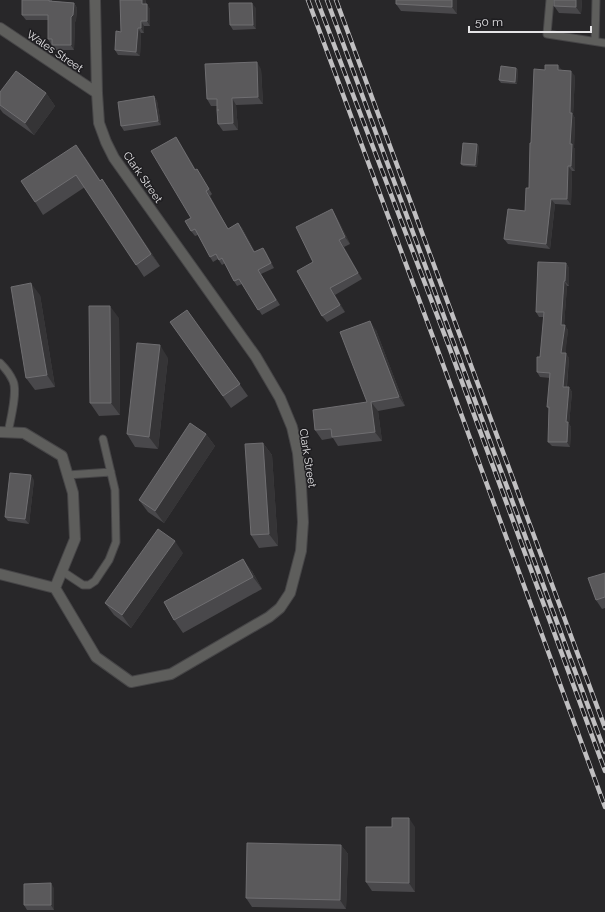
<svg xmlns="http://www.w3.org/2000/svg" width="605" height="912" font-family="Raleway,sans-serif">
  <rect width="100%" height="100%" fill="#282729"/>
  <g fill="none" stroke-linecap="round" stroke-linejoin="round">
    <defs>
      <path id="service" d="M550 0 547 34 605 43
        M595 41 596 0
        M0 363C5 368 10 374 13 381 18 392 10 421 8 433
        M67 475 111 472
        M62 571 83 585H89L95 581 109 560 116 542 115 490 103 439"/>
      <path id="minor" d="M0 28 97 93
        M0 432 24 433 62 456 73 493 75 539 55 588 0 574
        M55 588 96 657 131 682 171 674 269 617 280 608 290 593 301 551 303 522 301 487 298 453 292 427 280 398 256 357 114 158 106 142 99 123 97 93 95 0"/>
    </defs>
    <use href="#service" stroke="#464547" stroke-width="9"/>
    <use href="#minor" stroke="#464547" stroke-width="12"/>
    <use href="#service" stroke="#5e5e5c" stroke-width="7"/>
    <use href="#minor" stroke="#5e5e5c" stroke-width="10"/>
    <defs>
      <path id="rail" d="M308 0 437 348 605 807
        M317 0 448 344 605 771
        M327 0 605 752
        M336 0 605 728"/>
    </defs>
    <use href="#rail" stroke="#c0bfc1" stroke-width="4.5"/>
    <use href="#rail" stroke="#1e1d20" stroke-width="3" stroke-dasharray="9" stroke-linecap="butt"/>
  </g>
  <path fill="#49484b" d="M22 0H52V1L74 3 77 8 76 20 75 22 74 50H55L52 44H51L48 39V20H26L22 15Z
    M120 0H146V4L150 9V26H144V33H141L140 56 118 55 115 50 121 32Z
    M457 0V14L401 11 396 4Z
    M554 0H582L581 14 559 13 554 6Z
    M256 8V29L233 30 230 25Z
    M516 68 518 70 517 84 501 83 499 80Z
    M261 69 263 104 236 105 238 130 223 131 218 124 217 106H211L207 99Z
    M562 71 575 76 573 115 575 118 574 148 575 149V171H572L571 205 555 204 550 249 508 244 504 239 525 211 529 188Z
    M0 92 46 93 55 106 34 135 3 113 0 109Z
    M154 96 157 101 161 125 124 131 121 126Z
    M176 137 196 170 197 169 212 194 210 196 228 229 238 223 242 228 255 252 263 248 266 252 274 268 261 274 280 305 262 315 242 284 237 286 234 281 225 263 222 265 218 259 213 262 210 257 198 235 195 236 191 231V218Z
    M479 146 477 167 463 166 461 164Z
    M85 157 100 181 102 179 111 192 160 266 144 277 85 187 43 215 35 202Z
    M332 209 336 216 350 244 344 247 362 279 335 295 345 312 327 322 322 316 313 262Z
    M566 263 569 268V286H567L564 325 568 330 565 353 569 358 567 387H569L572 392 569 424 571 427 570 447 552 446 548 442 549 409 547 407 550 378 540 377 537 372 540 357 544 317H539L536 312Z
    M40 295 55 387 35 390 26 378Z
    M187 310 248 396 231 408 170 322Z
    M119 318 120 415 99 416 90 403Z
    M376 330 405 406 378 411 382 441 338 446 333 438 322 440 315 430 367 402Z
    M168 358 158 449 135 447 127 434Z
    M206 434 215 446 164 523 148 512 139 500Z
    M263 443 272 455 278 546 259 548 251 535Z
    M34 480 29 524 8 521 5 517Z
    M183 553 131 628 114 615 105 603Z
    M252 571 262 589 183 633 174 620Z
    M605 573V608L602 609 596 600Z
    M415 827V892L372 891 366 882Z
    M341 845 348 854 346 909 252 907 246 898Z
    M54 888V910H27L24 905Z"/>
  <path fill="#353436" d="M142 0H146L145 9 142 4Z
    M452 0H457V14L452 7Z
    M576 0H582L581 14 576 7Z
    M74 3 77 8 76 20 75 22 74 50 71 45V17Z
    M252 3 256 8V29L253 25Z
    M147 4 150 9V26L147 21Z
    M141 21 144 26V33L141 28Z
    M138 28 141 33 140 56 136 52Z
    M257 62 261 69 263 104 258 97Z
    M558 65 562 70H558Z
    M516 68 518 70 517 84 515 82Z
    M571 71 575 76 573 115 575 118 574 148 575 149V171L571 166 570 113Z
    M46 93 55 106 34 135 25 123Z
    M154 96 157 101 161 125 158 121Z
    M232 98 236 105 238 130 233 123Z
    M176 137 179 141 199 175 195 170Z
    M477 144 479 146 477 167 475 165Z
    M76 145 85 157 109 193 100 181Z
    M568 166 572 171 571 205 567 199Z
    M102 179 111 192 160 266 151 254Z
    M206 191 210 196 231 234 228 229Z
    M551 199 555 204 550 249 546 244Z
    M332 209 336 216 350 244 345 237Z
    M238 223 242 228 258 257 254 252Z
    M339 240 344 247 362 279 358 273Z
    M263 248 266 252 274 268 271 263Z
    M566 263 569 268V286L565 281Z
    M564 281 567 286 564 326 565 325 568 330 565 358 561 353V325Z
    M31 283 40 295 55 387 47 375Z
    M330 288 335 295 345 312 340 305Z
    M110 306 119 318 120 415 111 403Z
    M370 321 376 330 405 406 399 397Z
    M160 345 168 358 158 449 149 437Z
    M566 353 569 358 566 392 563 387Z
    M569 387 572 392 569 424 571 427 570 447 567 442 566 422Z
    M371 402 378 411 382 441 375 432Z
    M206 434 215 446 164 523 155 511Z
    M263 443 272 455 278 546 269 534Z
    M31 475 34 480 29 524 25 519Z
    M175 541 183 553 131 628 122 615Z
    M243 559 252 571 262 589 253 577Z
    M409 818 415 827V892L409 883Z
    M341 845 348 854 346 909 340 900Z
    M51 883 54 888V910L51 905Z"/>
  <path fill="#5a595b" stroke="#6f6e71" d="M22 0H49V1L74 3 73 15 71 17V45H52V39H48V15H22Z
    M120 0H142V4H147V21H141V28H138L136 52 115 50 116 31 121 32Z
    M396 0H452V7L396 4Z
    M554 0H576V7L554 6Z
    M229 3H252L253 25H230Z
    M257 62 258 97 232 98 233 123 218 124 217 110H219H217V99H207L205 64Z
    M545 65H558V70L571 71 570 113H572L570 144H572L571 166H568L567 199H551L546 244 504 239 508 209 525 211 526 188H529L530 143H531L534 69 545 70Z
    M501 66 516 68 515 82 499 80Z
    M16 71 46 93 25 123 0 105V92Z
    M154 96 158 121 121 126 118 102Z
    M176 137 195 170 197 169 209 189 206 191 228 229 238 223 254 252 263 248 271 263 258 270 276 300 258 310 239 279 234 281 222 258 219 260 216 254 210 257 195 229 191 231 185 221 191 218 151 151Z
    M463 143 477 144 475 165 461 164Z
    M76 145 100 181 102 179 151 254 136 265 76 175 35 202 21 181Z
    M332 209 345 237 339 240 358 273 330 288 340 305 322 316 297 271 313 262 296 227Z
    M538 262 566 263 565 281H564L561 325H565L561 353H566L563 387H569L566 422H568L567 442H548L549 407H547L550 373 537 372V357H540L544 312H536Z
    M31 283 47 375 26 378 11 287Z
    M89 306H110L111 403H90Z
    M187 310 240 384 223 396 170 322Z
    M370 321 399 397 371 402 375 432 332 437 331 429 315 430 313 410 367 402 340 332Z
    M137 343 160 345 149 437 127 434Z
    M190 423 206 434 155 511 139 500Z
    M263 443 269 534 251 535 245 444Z
    M10 473 31 475 25 519 5 517Z
    M158 529 175 541 122 615 105 603Z
    M243 559 253 577 174 620 164 602Z
    M605 573V597L596 600 588 578Z
    M392 818H409V883L366 882V827H392Z
    M247 843 341 845 340 900 246 898Z
    M51 883V905H24V884Z"/>
  <g text-anchor="middle" stroke-width="3" stroke-linejoin="round" paint-order="stroke">
    <g font-size="11" fill="#e5e4e6" stroke="#1e1d20">
      <text transform="translate(55 51) rotate(34)" y="4">Wales Street</text>
      <text transform="translate(143 177) rotate(55)" y="4">Clark Street</text>
      <text transform="translate(308 458) rotate(81)" y="4">Clark Street</text>
    </g>
  </g>
  <path d="M469 26v6h122v-6" fill="none" stroke="#e5e4e6" stroke-width="2"/>
  <text x="475" y="26" font-size="12" fill="#e5e4e6" stroke="#1e1d20" stroke-width="3" paint-order="stroke">50 m</text>
</svg>
